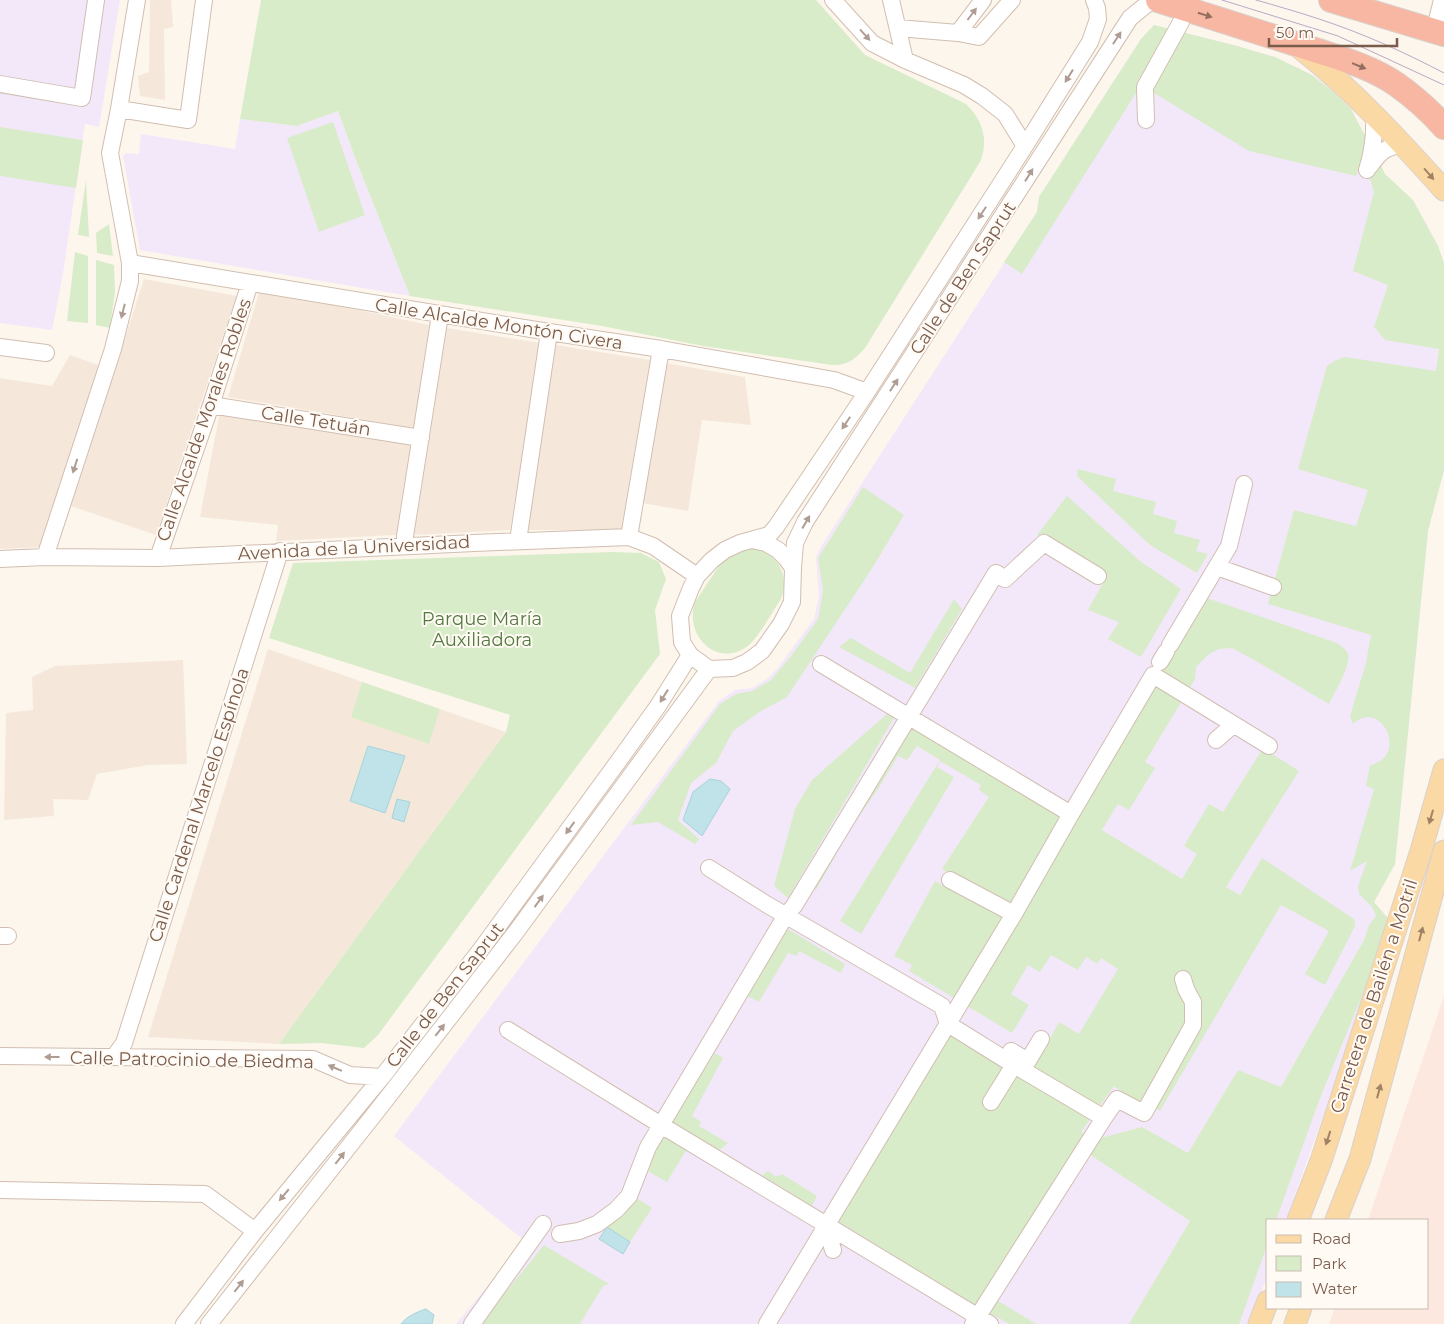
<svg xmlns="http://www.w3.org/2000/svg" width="1444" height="1324" font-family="Montserrat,sans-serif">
  <rect width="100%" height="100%" fill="#fdf6ec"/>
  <path fill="#f5e8da" d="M150 0H171L173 27 164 29 165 100 140 96 138 76 149 72Z
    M144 279 237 296 156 535 71 506Z
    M260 289 429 325 414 428 228 397Z
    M447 328 540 343 510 530 414 535Z
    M556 345 650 360 621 530H525Z
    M70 355 101 366 41 547 0 549V378L52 386Z
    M666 363 745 377 751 425 702 420 688 511 642 503Z
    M221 406 411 445 396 535 276 541 278 525 200 517Z
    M268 649 506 732 279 1044 148 1037Z
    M183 660 187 764 148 765 97 774 88 800 53 799 54 816 4 820 6 713 33 710 32 677 55 666Z"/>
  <path fill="#fde8e0" d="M1444 996V1324H1329L1335 1308H1428V1220H1368Z"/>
  <path fill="#f3e8fa" d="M0 0H120L99 127 85 124 63 274 52 330 0 323Z
    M1154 25 1237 46 1275 57 1312 75 1331 90 1351 109 1363 132 1373 148 1385 175 1413 200 1438 246 1444 263V469L1428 531 1395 864 1374 902 1392 923 1286 1220H1268V1275L1248 1324H456L525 1241 394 1136 719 701 735 690 752 688 767 679 777 669 814 619 819 596 816 557 822 545 1037 212 1039 197 1141 39Z
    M338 111 356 160 410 296 140 250 123 156 126 153 139 154 141 134 235 149 240 119 297 126Z"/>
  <path fill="#d8ecc9" d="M261 0H816L865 55 966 104C983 120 989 141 980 162L865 348C855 359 847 366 832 365L703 346 602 326 410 296 356 160 338 111 297 126 240 119Z
    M1154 25 1237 46 1275 57 1312 75 1331 90 1351 109 1363 132 1373 148 1385 174 1413 200 1438 246 1444 263V470L1428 531 1395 864 1374 902 1392 923 1320 1098 1276 1220H1268V1243L1239 1324H1129L1190 1221 1077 1146 976 1306 836 1220 951 1032 1020 1073 1048 1042 1059 1022 1079 1034 1118 969 1101 958 1097 964 1086 957 1078 970 1051 955 1040 972 1028 965 1011 994 1029 1005 1012 1033 909 971 912 965 894 956 935 881 945 887 951 875 942 869 989 797 979 790 981 785 940 761 937 767 954 777 861 934 840 921 940 760 917 746 907 760 898 756 878 789 851 828 848 826 839 842 842 844 816 890 810 885 907 723 1072 823 1207 598 1337 643C1341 646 1346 649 1348 654 1351 666 1334 693 1329 704L1256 661 1232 648 1219 649 1209 654 1196 667 1195 679 1145 762 1155 768 1129 810 1118 804 1102 830 1182 879 1197 854 1184 846 1209 804 1223 812 1263 748 1299 771 1226 887 1240 895 1262 858 1354 919 1355 926 1325 985 1305 974 1329 931 1281 905 1160 1111 1154 1107 1155 1076 1139 1104 1114 1086 1081 1132 1093 1140 1142 1127 1188 1153 1238 1070 1281 1087 1364 940 1369 925 1376 916 1372 907 1359 894 1358 886 1367 861 1350 871 1374 789 1366 786 1370 765C1410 756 1381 698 1353 724L1350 716 1366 663 1371 635 1268 604 1294 510 1356 526 1368 490 1298 469 1327 366 1336 360 1345 357 1436 371 1439 349 1385 340 1374 327 1388 285 1353 271 1374 192 1367 170 1360 165 1356 176 1249 151 1141 85 1022 274 1004 262 1037 212 1039 197 1141 39Z
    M333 122 365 215 319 232 287 138Z
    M0 127 83 140 76 188 0 176Z
    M86 180 89 237 78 235Z
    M109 224 113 256 97 253 96 233Z
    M75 252 88 256V323L67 321Z
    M96 260 114 265 115 291 110 328 96 325Z
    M1078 469 1116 479 1113 491 1156 502 1153 514 1177 521 1174 533 1200 540 1196 551 1208 554 1197 573 1150 545 1077 476Z
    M863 487 904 515 873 567 787 697 761 711 733 731 716 763 691 783 678 820 699 839 695 844 658 822 631 825 720 704 736 694 752 691 771 680 791 656 818 619 823 591 818 558Z
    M1067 496 1140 561 1181 589 1141 657 1108 639 1119 622 1088 610 1106 577 1037 535Z
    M748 548C775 548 791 574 781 599 772 612 757 641 745 648 714 667 684 633 695 602L719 566 726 558Z
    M613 552 641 553 659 562 666 579 655 610 660 654 378 1035 364 1048 321 1043 279 1044 506 732 510 715 269 638 293 563Z
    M954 599 962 609 915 688 839 647 851 638 910 673Z
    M362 682 440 709 429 744 351 717Z
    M888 713 894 718 788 898 774 886 795 809 812 780Z
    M788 929 845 964 841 973 799 951 797 956 788 953 759 1002 747 996Z
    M715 1053 723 1058 692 1116 701 1122 699 1126 728 1143 720 1150 669 1125Z
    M664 1137 687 1149 667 1182 649 1172 651 1158Z
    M768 1171 776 1177 782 1174 817 1196 812 1206 762 1175Z
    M635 1197 652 1208 630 1242 607 1227 610 1222 627 1211Z
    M544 1245 609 1284 603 1286 580 1324H480Z
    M995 1299 1036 1324H1009L987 1311Z"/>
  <path fill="#bfe3e8" stroke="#a5d3da" d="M368 746 405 756 385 813 350 801Z
    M710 779 721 781 730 789 702 836 683 820 693 792Z
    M397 799 410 802 404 822 392 818Z
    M607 1227 630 1242 623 1254 599 1239Z
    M426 1309 434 1315 432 1324H401C407 1316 417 1312 426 1309Z"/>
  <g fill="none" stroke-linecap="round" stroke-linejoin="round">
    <defs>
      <path id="minor" d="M833 0 872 43 905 60 964 85 982 96 1005 114 1025 146
        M891 0 905 60
        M898 28 958 33 983 0
        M1434 32 1442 0
        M958 33 979 37 1012 0
        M0 84 82 98 96 0
        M119 109 188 120 204 0
        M1146 120 1145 87 1181 22
        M1370 166C1381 151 1385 147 1404 144
        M1367 170C1373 151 1375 135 1374 115
        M130 263 549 332 661 349 834 380 867 392
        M0 347 46 353
        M211 405 421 438
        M629 537 661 349
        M752 540 766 543 778 550 786 558 793 568 792 602 781 624 762 651 747 662 733 668 709 669 690 655 682 642 680 616 691 588 697 576 712 560 725 550 740 543 769 535 776 527 867 392 1025 146 1090 42 1098 19 1097 8 1094 0
        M518 541 549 332
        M405 546V536L440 315
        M45 557 113 349 130 281V263L110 153 119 109 137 0
        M158 558 211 405 250 283
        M0 559 45 557 158 558 474 543 629 537 653 546 697 576
        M1217 567 1273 587
        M793 568 795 543 805 522 1130 18 1152 0
        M1170 645 1229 546 1244 484
        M1160 662 1166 652
        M821 664 1071 814
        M1216 740 1233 725
        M709 868 766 904 942 1006 948 1024 1014 1065 1104 1118
        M950 880 1014 914
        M0 936H8
        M508 1030 661 1125 990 1324
        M1011 1051 1028 1061 1041 1039
        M0 1056 313 1059 350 1075 382 1077
        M114 1057 124 1043 280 551
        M991 1102 1014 1065
        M0 1190 205 1194 255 1231
        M826 1225 833 1250
        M560 1234 579 1231 597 1224 616 1210 629 1196 648 1147 786 915 794 906 996 573 1005 579 1044 543 1098 576
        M184 1324 255 1231 382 1077 482 948 620 759 658 706 690 655
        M209 1324 384 1102 516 932 709 669
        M472 1324 543 1224
        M767 1324 1014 914 1071 814 1153 675 1269 746
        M973 1324 1104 1118 1117 1099 1144 1113 1193 1025V1002L1186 989 1183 979"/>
      <path id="major" d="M1300 48C1353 90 1399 140 1444 190
        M1298 1220 1321 1161 1421 851 1444 770
        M1336 1220 1360 1159 1444 851
        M1259 1324 1268 1301
        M1295 1324 1301 1308"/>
      <path id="highway" d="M1158 0C1210 17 1263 33 1315 50 1342 59 1371 67 1396 84 1413 96 1430 111 1444 127
        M1331 0 1444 34"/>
    </defs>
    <use href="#minor" stroke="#d1beb0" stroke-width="18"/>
    <use href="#major" stroke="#dad1cd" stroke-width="23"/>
    <use href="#highway" stroke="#dad1cd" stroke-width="26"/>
    <use href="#minor" stroke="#fff" stroke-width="16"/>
    <use href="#major" stroke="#fbd9a5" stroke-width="21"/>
    <use href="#highway" stroke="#f7b7a3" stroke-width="24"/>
    <path stroke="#b9a8c9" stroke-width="1" d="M1222 0 1338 36 1444 85
      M1256 0C1277 6 1298 12 1319 19 1362 33 1404 52 1444 73"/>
  </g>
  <defs><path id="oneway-solid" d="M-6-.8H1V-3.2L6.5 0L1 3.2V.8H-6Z" transform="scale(1.25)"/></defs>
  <g fill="#af9d94">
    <use href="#oneway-solid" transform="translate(972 14) rotate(-53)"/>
    <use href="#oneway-solid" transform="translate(865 35) rotate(48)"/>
    <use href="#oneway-solid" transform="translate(1117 38) rotate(-57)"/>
    <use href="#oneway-solid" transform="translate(1069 76) rotate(122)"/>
    <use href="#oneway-solid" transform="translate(1029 175) rotate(-58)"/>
    <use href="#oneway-solid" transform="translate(982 213) rotate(123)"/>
    <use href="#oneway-solid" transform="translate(123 311) rotate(104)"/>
    <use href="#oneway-solid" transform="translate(894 385) rotate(-57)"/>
    <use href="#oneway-solid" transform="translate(846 423) rotate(124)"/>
    <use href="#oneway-solid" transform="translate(75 466) rotate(108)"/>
    <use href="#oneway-solid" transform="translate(806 522) rotate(-60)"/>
    <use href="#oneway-solid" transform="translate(664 696) rotate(122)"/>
    <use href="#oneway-solid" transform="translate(570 828) rotate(126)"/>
    <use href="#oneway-solid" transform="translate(539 901) rotate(-54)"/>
    <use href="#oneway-solid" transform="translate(440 1030) rotate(-52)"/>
    <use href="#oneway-solid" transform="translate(52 1057) rotate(-180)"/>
    <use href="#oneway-solid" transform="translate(335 1068) rotate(-157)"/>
    <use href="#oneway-solid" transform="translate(340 1158) rotate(-52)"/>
    <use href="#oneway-solid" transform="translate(284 1195) rotate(130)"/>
    <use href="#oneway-solid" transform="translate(239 1286) rotate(-52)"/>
  </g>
  <g fill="#936e5e">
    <use href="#oneway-solid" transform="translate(1205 15) rotate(18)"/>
    <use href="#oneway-solid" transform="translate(1359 66) rotate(22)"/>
  </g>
  <g fill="#a18267">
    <use href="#oneway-solid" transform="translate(1429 174) rotate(49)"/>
    <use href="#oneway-solid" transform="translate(1431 817) rotate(106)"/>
    <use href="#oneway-solid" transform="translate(1421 934) rotate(-75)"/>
    <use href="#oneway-solid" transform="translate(1379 1091) rotate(-75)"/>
    <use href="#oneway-solid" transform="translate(1328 1138) rotate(108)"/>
  </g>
  <g text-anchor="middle" stroke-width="4" stroke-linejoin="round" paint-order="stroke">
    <g font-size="18" fill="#7a5c4d" stroke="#fffaf3">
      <text transform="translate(963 278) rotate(-57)" y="6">Calle de Ben Saprut</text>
      <text transform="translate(499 324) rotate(9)" y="6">Calle Alcalde Montón Civera</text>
      <text transform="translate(204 420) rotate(-71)" y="6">Calle Alcalde Morales Robles</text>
      <text transform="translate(316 421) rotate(9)" y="6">Calle Tetuán</text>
      <text transform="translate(354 548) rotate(-3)" y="6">Avenida de la Universidad</text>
      <text transform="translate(199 805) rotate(-72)" y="6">Calle Cardenal Marcelo Espínola</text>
      <text transform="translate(445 995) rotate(-52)" y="6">Calle de Ben Saprut</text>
      <text transform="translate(1374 996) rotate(-72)" y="6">Carretera de Bailén a Motril</text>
      <text transform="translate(192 1060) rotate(1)" y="6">Calle Patrocinio de Biedma</text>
    </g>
    <g font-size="18" fill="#537a41" stroke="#fffaf3">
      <text x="482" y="625">Parque María<tspan x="482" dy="21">Auxiliadora</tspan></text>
    </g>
  </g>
  <rect x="1266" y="1219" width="162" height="90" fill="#fffaf3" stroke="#cabbb1"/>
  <rect x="1276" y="1235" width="25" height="8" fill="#fbd9a5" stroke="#cabbb1"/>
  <text x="1312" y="1244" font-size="15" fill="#7a5c4d">Road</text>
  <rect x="1276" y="1256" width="25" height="15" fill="#d8ecc9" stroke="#cabbb1"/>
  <text x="1312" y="1269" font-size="15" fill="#7a5c4d">Park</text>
  <rect x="1276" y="1282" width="25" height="15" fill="#bfe3e8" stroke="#cabbb1"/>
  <text x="1312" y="1294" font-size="15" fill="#7a5c4d">Water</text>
  <path d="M1269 38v8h128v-8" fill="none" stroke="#7a5c4d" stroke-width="2.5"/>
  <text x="1276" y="38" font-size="15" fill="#7a5c4d" stroke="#fffaf3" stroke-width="4" paint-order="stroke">50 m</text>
</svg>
